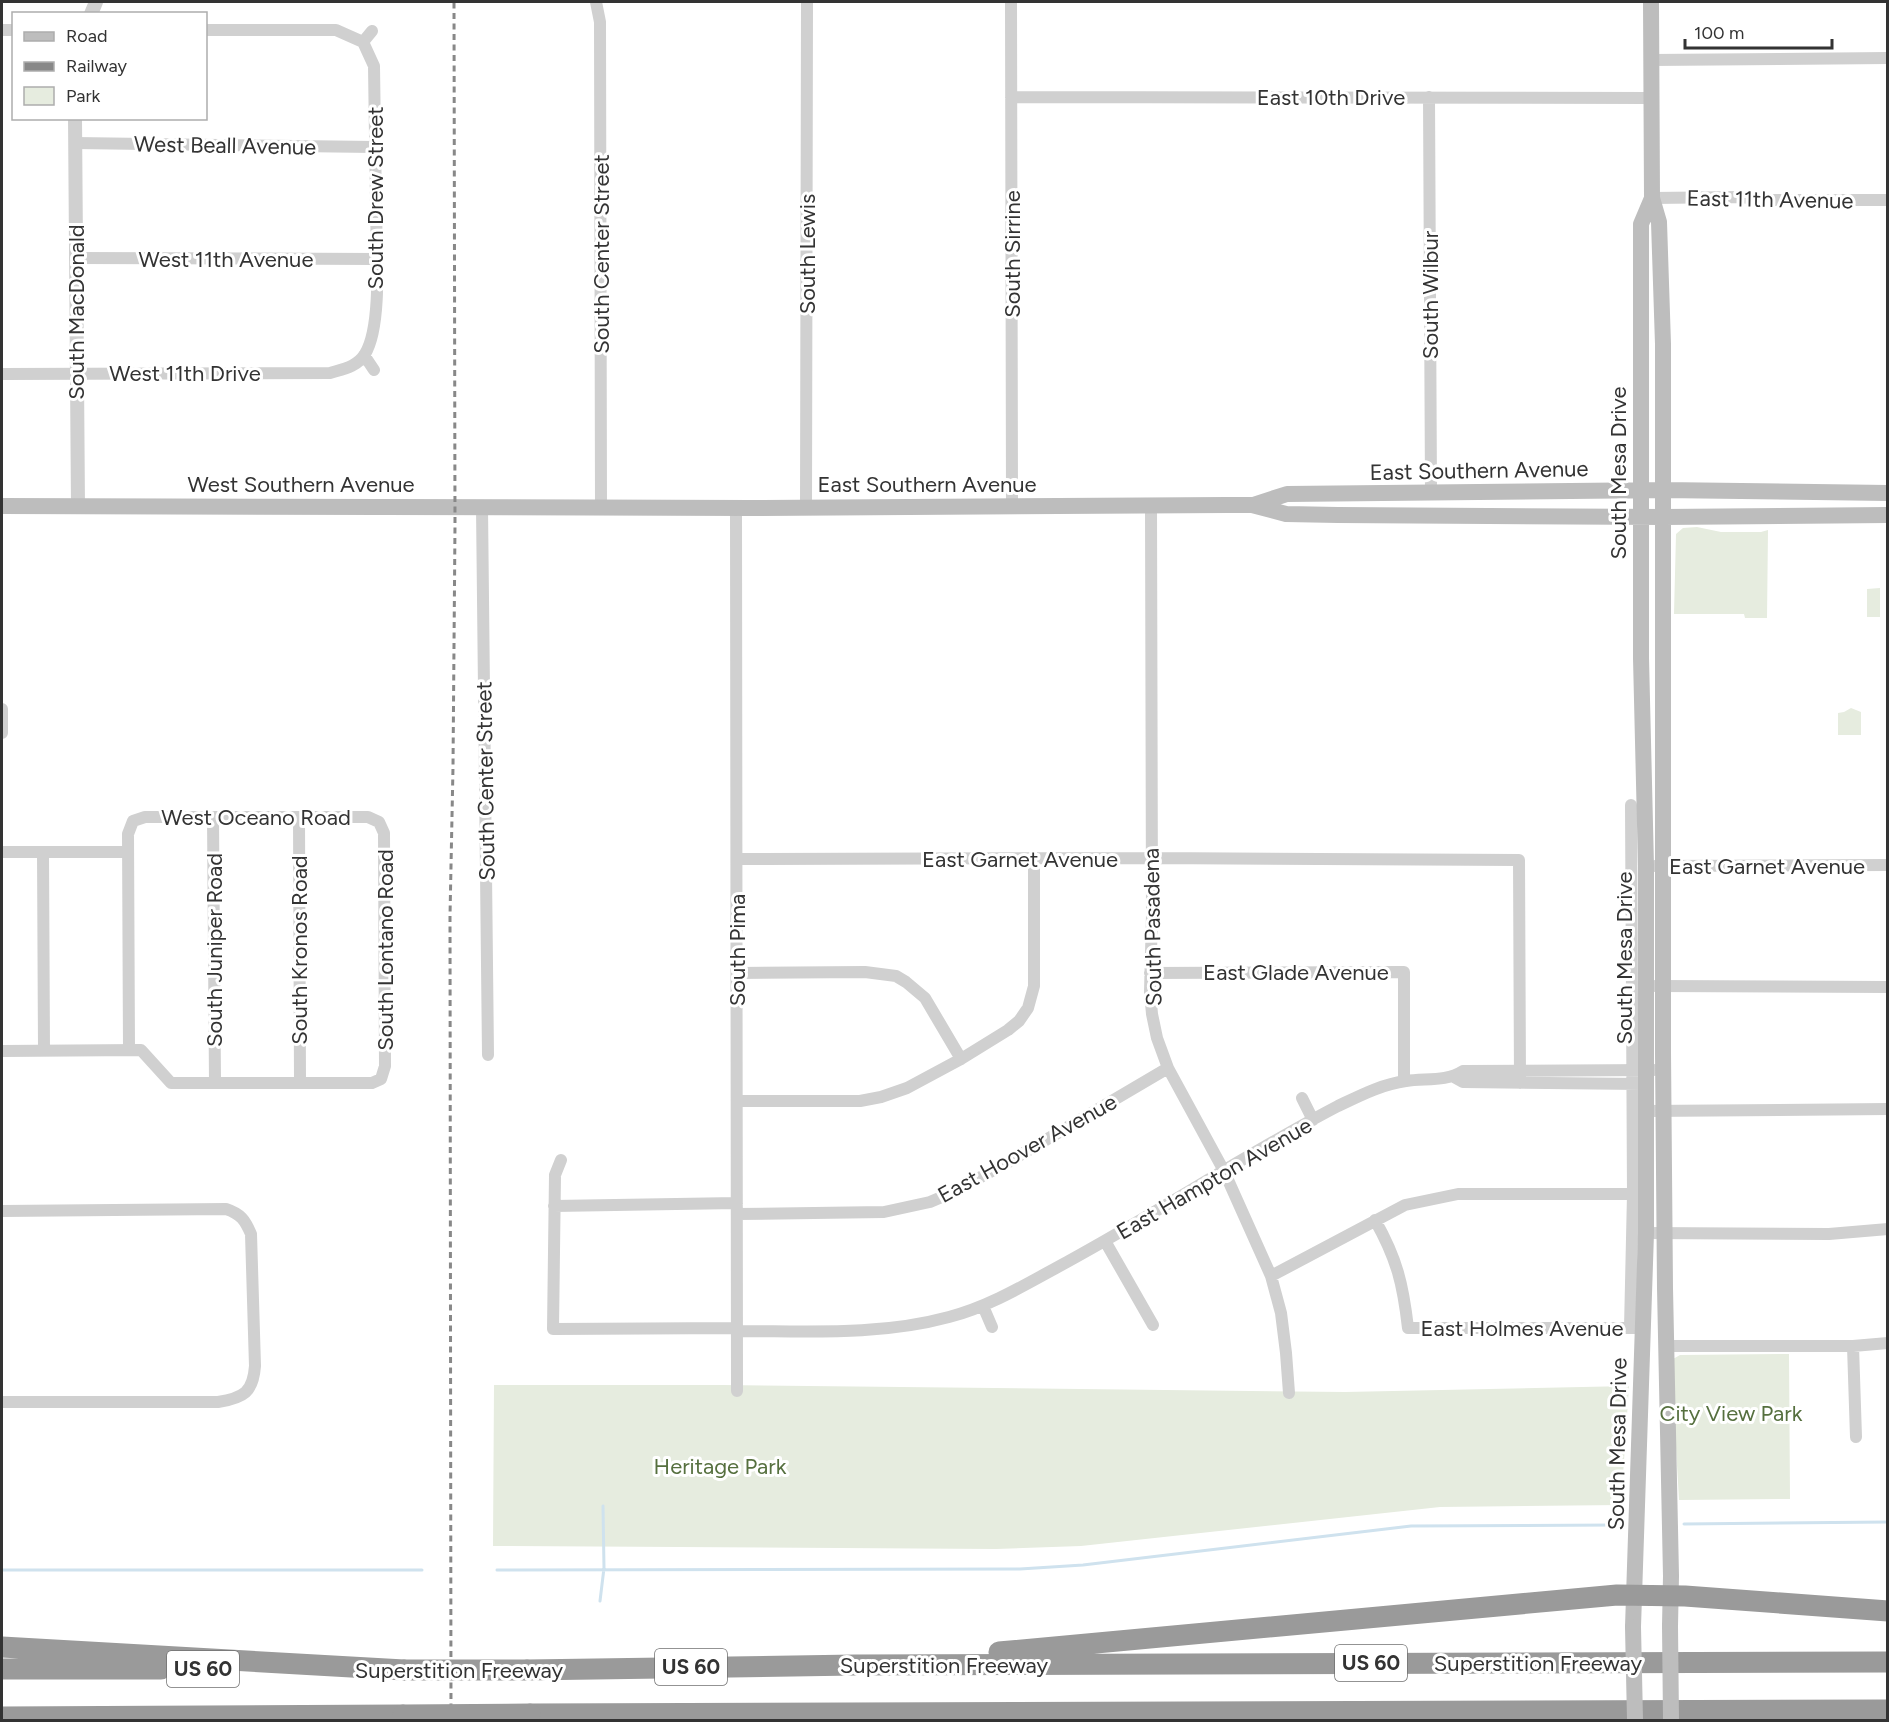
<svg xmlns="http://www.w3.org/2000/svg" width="1889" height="1722" font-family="Figtree,sans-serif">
  <rect width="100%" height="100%" fill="#fff"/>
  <path fill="#e6ecdf" d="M1697 527 1721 532H1761L1768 530 1767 618H1745L1744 614H1674L1676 534 1683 528Z
    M1880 588V617H1867V589Z
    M1851 708 1861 712V735H1838V713L1844 712Z
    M1789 1354 1790 1499 1679 1500 1674 1413 1673 1359 1680 1355Z
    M494 1385H722L1345 1392 1629 1386 1621 1505 1440 1507 1081 1546 996 1549 493 1546Z"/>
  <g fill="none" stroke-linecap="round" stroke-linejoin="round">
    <path stroke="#cfe2ee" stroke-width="3" d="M1684 1524 1888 1522
      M2 1570H422
      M497 1570 1020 1569 1083 1565 1411 1526 1617 1525
      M600 1601 604 1568 603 1506"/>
    <path stroke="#d0d0d0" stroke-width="12" d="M596 2 600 22 601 507
      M1011 2 1012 506
      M2 30H14
      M206 30H336L363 42
      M363 42 372 31
      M1651 60 1888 58
      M1011 97 1652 98
      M1429 97 1431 492
      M75 143 375 147
      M1652 198 1742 197 1763 200H1888
      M75 258 377 259
      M364 355 374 370
      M2 374 330 373C343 369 357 367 365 354 383 325 376 244 376 208 375 161 375 113 374 66L363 42
      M1151 505 1152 915 1150 992 1152 1014 1157 1038 1168 1068 1224 1171 1271 1276 1281 1313 1286 1353 1289 1393
      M482 507 488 1055
      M806 507 807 2
      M736 508 737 1391
      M2 709V733
      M213 817 215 1083
      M299 817 300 1083
      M2 852H128
      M43 852 44 1050
      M737 859 1151 858 1519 860 1520 1083
      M1655 866 1888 865
      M737 973 865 972 896 976 906 982 925 998 961 1059
      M1150 973 1404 972V1081
      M1655 986 1888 987
      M2 1051 141 1050 171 1083H372L381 1079 385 1066 384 833 379 822 368 817H145L133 821 128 834 129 1050
      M1454 1077 1463 1082 1641 1084
      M1302 1098 1313 1120
      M737 1101H860L881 1097 907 1088 961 1059 1008 1030 1019 1021 1028 1008 1034 986V859
      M1646 1111 1888 1109
      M561 1160 555 1175 553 1329 737 1328
      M554 1206 737 1203
      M2 1211 226 1209C241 1214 245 1220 251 1234L255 1366C253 1392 244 1398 218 1402H2
      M737 1214 884 1212 930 1202 951 1193 1005 1164 1168 1068
      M1375 1220C1397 1259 1403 1284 1408 1328H1637
      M1646 1233 1829 1234 1888 1229
      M1105 1241 1153 1325
      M1271 1276 1405 1205 1458 1194H1633
      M983 1306 992 1327
      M1630 1328 1633 1194 1631 805
      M737 1331C808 1331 879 1336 949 1317 991 1306 1028 1283 1067 1262 1159 1212 1246 1154 1338 1106 1359 1096 1382 1084 1406 1081 1425 1078 1446 1082 1463 1071L1654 1070
      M1666 1346H1853L1888 1343
      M1853 1346 1856 1437"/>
    <path stroke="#d0d0d0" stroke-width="14" d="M91 14 96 2
      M75 118 78 506"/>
    <path stroke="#bdbdbd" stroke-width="16" d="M1651 2 1652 198 1659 222 1663 344V1053L1665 1288 1671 1576 1670 1626
      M1253 505 1287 494 1663 490 1888 493
      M2 506 751 508 1227 505H1252L1286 514 1338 515 1664 517 1888 515
      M1633 1627 1646 1233V866L1641 658V224L1652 198"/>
    <path stroke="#9a9a9a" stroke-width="21" d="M2 1647 404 1670
      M999 1652 1617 1595 1685 1596 1888 1611
      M2 1669H161
      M527 1670 855 1665 1888 1662
      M530 1714 1888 1710
      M2 1717 403 1715"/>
    <path stroke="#888" stroke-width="3" stroke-dasharray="6 4.5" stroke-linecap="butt" d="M451 1720 450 916 453 767 455 525 454 2"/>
    <path stroke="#bdbdbd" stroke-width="16" d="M1670 1626 1671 1720
      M1633 1627 1635 1720"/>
    <path stroke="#9a9a9a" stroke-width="21" d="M404 1670H527
      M403 1715 530 1714"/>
  </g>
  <g text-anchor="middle" stroke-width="6" stroke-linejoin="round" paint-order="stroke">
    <g fill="#fff" stroke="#707070" stroke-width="1.5">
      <rect x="1335" y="1645" width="72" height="36" rx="4.5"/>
      <rect x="655" y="1649" width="72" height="36" rx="4.5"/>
      <rect x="167" y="1651" width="72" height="36" rx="4.5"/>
    </g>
    <g font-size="21" font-weight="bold" fill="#333">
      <text x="1371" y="1670">US 60</text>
      <text x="691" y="1674">US 60</text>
      <text x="203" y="1676">US 60</text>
    </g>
    <g font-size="22" fill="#333" stroke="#fff">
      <text x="1331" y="105">East 10th Drive</text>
      <text transform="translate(225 145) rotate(1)" y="8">West Beall Avenue</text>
      <text transform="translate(375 198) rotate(-90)" y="8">South Drew Street</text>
      <text transform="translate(1770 199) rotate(1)" y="8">East 11th Avenue</text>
      <text transform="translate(601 254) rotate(-90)" y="8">South Center Street</text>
      <text transform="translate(807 254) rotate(-90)" y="8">South Lewis</text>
      <text transform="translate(1012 254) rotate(-90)" y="8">South Sirrine</text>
      <text x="226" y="267">West 11th Avenue</text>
      <text transform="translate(1430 295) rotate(-90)" y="8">South Wilbur</text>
      <text transform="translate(76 312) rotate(-90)" y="8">South MacDonald</text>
      <text x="185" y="381">West 11th Drive</text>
      <text transform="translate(1479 470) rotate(-1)" y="8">East Southern Avenue</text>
      <text transform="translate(1618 473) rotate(-90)" y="8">South Mesa Drive</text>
      <text x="301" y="492">West Southern Avenue</text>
      <text x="927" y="492">East Southern Avenue</text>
      <text transform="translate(485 781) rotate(-91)" y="8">South Center Street</text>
      <text x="256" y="825">West Oceano Road</text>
      <text x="1020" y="867">East Garnet Avenue</text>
      <text x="1767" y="874">East Garnet Avenue</text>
      <text transform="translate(1152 927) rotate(-91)" y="8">South Pasadena</text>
      <text transform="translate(214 950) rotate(-90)" y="8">South Juniper Road</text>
      <text transform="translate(299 950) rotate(-90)" y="8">South Kronos Road</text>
      <text transform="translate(385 950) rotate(-90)" y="8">South Lontano Road</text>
      <text transform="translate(737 950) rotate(-90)" y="8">South Pima</text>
      <text transform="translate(1624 958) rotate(-90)" y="8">South Mesa Drive</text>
      <text x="1296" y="980">East Glade Avenue</text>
      <text transform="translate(1027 1148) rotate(-29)" y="8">East Hoover Avenue</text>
      <text transform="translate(1214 1178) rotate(-30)" y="8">East Hampton Avenue</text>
      <text x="1522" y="1336">East Holmes Avenue</text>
      <text transform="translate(1617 1444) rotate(-89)" y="8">South Mesa Drive</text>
      <text x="1538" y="1671">Superstition Freeway</text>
      <text x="944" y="1673">Superstition Freeway</text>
      <text x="459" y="1678">Superstition Freeway</text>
    </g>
    <g font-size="22" fill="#56703f" stroke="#fff">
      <text x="1731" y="1421">City View Park</text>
      <text x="720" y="1474">Heritage Park</text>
    </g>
  </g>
  <rect width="1889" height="1722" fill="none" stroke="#333333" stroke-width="6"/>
  <rect x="12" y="12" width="195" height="108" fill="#ffffff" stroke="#adadad" stroke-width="1.5"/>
  <rect x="24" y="32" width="30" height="9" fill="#bdbdbd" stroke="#adadad" stroke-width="1.5"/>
  <text x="66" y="42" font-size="18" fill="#333333">Road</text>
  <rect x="24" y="62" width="30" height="9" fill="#888888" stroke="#adadad" stroke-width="1.5"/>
  <text x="66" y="72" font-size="18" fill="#333333">Railway</text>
  <rect x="24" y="87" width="30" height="18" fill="#e6ecdf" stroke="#adadad" stroke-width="1.5"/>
  <text x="66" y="102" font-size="18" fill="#333333">Park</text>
  <path d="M1685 39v9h147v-9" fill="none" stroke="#333333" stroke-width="3"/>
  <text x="1694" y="39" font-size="18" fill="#333333" stroke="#ffffff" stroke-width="4.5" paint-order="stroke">100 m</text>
</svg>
